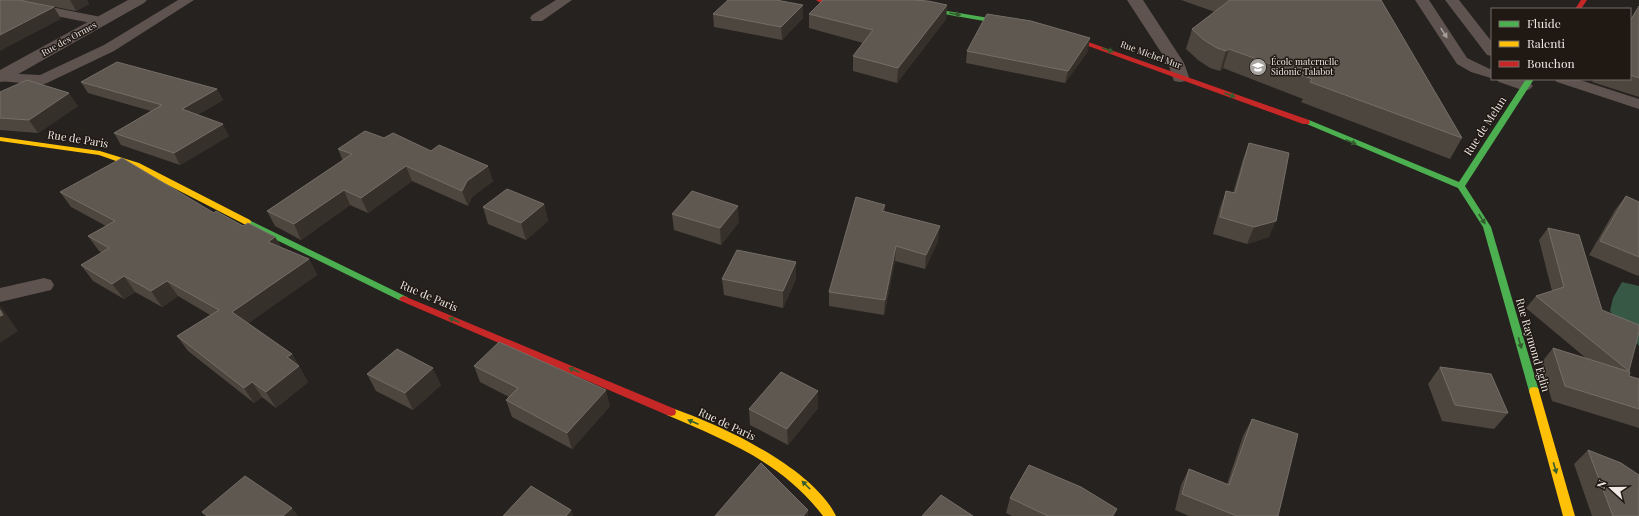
<svg xmlns="http://www.w3.org/2000/svg" width="1639" height="516" font-family="'Playfair Display',serif">
  <rect width="100%" height="100%" fill="#26221f"/>
  <path fill="#365845" d="M1622 282 1639 286V346L1610 311 1613 298Z"/>
  <g fill="none" stroke-linecap="round" stroke-linejoin="round">
    <path fill="#5e534e" fill-rule="evenodd" d="M178 0H194L114 51 47 83 42 85 0 81V73L40 75 104 45Z
      M556 0H572L542 21H532L530 18 532 15Z
      M1415 0H1429L1467 58 1492 70V79H1494L1471 72 1457 64Z
      M1445 0H1459L1492 42V56L1487 55Z
      M31 3 106 18 108 21 106 24 101 25 26 10 24 7 26 4Z
      M1496 79C1507 79 1526 76 1533 86L1530 89 1525 91 1499 82Z
      M1554 79H1577L1639 99V109L1557 82Z
      M44 278 51 280 54 285 51 290 0 302V288Z"/>
    <path fill="#5e534e" fill-rule="evenodd" d="M128 0H147L144 3 6 81 0 82V70Z
      M1127 0H1143L1184 63 1189 77 1186 81 1180 82 1174 81 1168 63Z"/>
    <path fill="#4caf50" fill-rule="evenodd" d="M917 6 1013 22 1016 24 1013 26 915 9V7Z
      M1526 79H1534L1465 186 1491 227 1539 391 1538 394 1534 395 1530 394 1529 391 1483 227 1458 188 1302 122 1303 120H1309L1459 182Z
      M247 219 407 297 409 299 407 301H401L244 224 243 222 244 220Z"/>
    <path fill="#ffc107" fill-rule="evenodd" d="M0 137 100 151 139 163 250 220 251 222 250 224H244L133 167 99 155 0 141Z
      M1534 387 1538 388 1539 391 1575 516H1563L1529 391 1530 388Z
      M671 408C720 424 813 468 836 516H823C782 462 727 441 667 415L666 412 667 409Z"/>
    <path fill="#c62828" fill-rule="evenodd" d="M816 0C827 0 846 0 855 3L852 5 819 2Z
      M1581 0H1587L1581 9H1575Z
      M1060 32 1309 120 1310 122 1309 124H1303L1058 35V33Z
      M404 296 675 409 676 412 675 415 671 416 667 415 401 301 399 299 401 297Z"/>
  </g>
  <path fill="#4d463e" d="M0 0H87L89 4 76 11 25 1H24L61 19Z
    M823 0H925V1L947 5 946 19 897 83 853 71V56L863 43 809 28V14Z
    M1181 0H1381L1462 138 1450 159 1301 102 1303 99 1223 68 1220 71 1210 68 1198 60 1186 49 1192 29 1215 12Z
    M803 5V18L782 40 714 27 713 14Z
    M1639 6V97L1592 82 1594 79H1630V20Z
    M967 51H1088L1065 83 966 63Z
    M81 82 217 89 223 100 197 115 229 136 180 165 121 145 114 133 151 111 88 93Z
    M0 92 78 106 38 133 0 130Z
    M1249 143 1269 237 1247 244 1213 234 1220 208 1226 191 1233 193 1243 159Z
    M338 149 493 181 472 197 468 206 412 181 368 213 350 205 301 240 275 226 267 211 343 161Z
    M60 192 214 213 243 226 275 237 281 247 309 259 317 275 248 323 292 354 308 382 276 408 262 397 254 403 188 351 177 336 210 315 178 296 162 307 135 292 124 299 93 281 81 265 102 253 99 251 88 236 106 226 71 207Z
    M1626 196 1639 202V275L1638 276 1589 255 1615 210Z
    M544 204 548 221 526 240 488 224 483 207Z
    M885 205V212L938 241 925 269 895 261 884 315 829 306V292Z
    M672 214 739 222 721 245 674 230Z
    M1548 228 1602 310 1629 371H1628L1629 376 1639 379V428L1552 401 1541 363 1553 348 1587 359 1526 308 1536 296 1552 291 1539 240Z
    M722 279H796L783 308 724 295Z
    M474 366 610 406 572 449 512 417 506 400 509 397 480 382Z
    M1440 367 1508 413 1494 429 1442 421 1428 384Z
    M367 374 441 385 413 410 376 391Z
    M818 408 788 445 750 425 749 409Z
    M1252 419 1278 516H1189L1175 510 1181 485 1189 469 1227 484 1243 436Z
    M1588 450 1639 516H1592L1574 464Z
    M1010 498 1117 509 1114 516H1012L1006 513Z"/>
  <path fill="#36302a" d="M70 0H87L89 4 76 11Z
    M803 5V18L782 40 781 27Z
    M947 5 946 19 897 83 898 68Z
    M54 7 61 19 0 51V35Z
    M1090 38 1088 51 1065 83 1068 71Z
    M1229 49 1223 68 1220 71 1226 51Z
    M217 89 223 100 188 120 182 109Z
    M69 93 78 106 38 133 29 120Z
    M223 124 229 136 180 165 174 153Z
    M406 166 412 181 368 213 361 198Z
    M488 166 493 181 472 197 468 206 462 191 467 181Z
    M344 190 350 205 301 240 294 224Z
    M544 204 548 221 526 240 521 223Z
    M885 205 884 219 882 211Z
    M738 206 739 222 721 245 720 228Z
    M1276 221 1269 237 1247 244 1254 227Z
    M940 226 938 241 925 269 926 255Z
    M275 237 284 252 268 242Z
    M896 246 895 261 884 315 885 300Z
    M309 259 317 275 242 328 232 312Z
    M796 262V279L783 308V291Z
    M124 276 135 292 124 299 112 284Z
    M167 281 178 296 162 307 151 291Z
    M0 306 4 311 18 331 0 343Z
    M292 354 308 382 276 408 266 392 287 357Z
    M433 368 441 385 413 410 405 393Z
    M252 382 262 397 254 403 244 388Z
    M606 390 610 406 572 449 567 433Z
    M818 391V408L788 445 787 429Z
    M292 508 298 516H283Z
    M571 510 573 516H566Z
    M808 510V516H803Z"/>
  <path fill="#5e5850" stroke="#756e67" d="M0 0H19L54 7 0 35Z
    M728 0H776L803 5 781 27 713 14Z
    M823 0H912L928 1 947 5 898 68 853 56 873 30 809 14Z
    M1230 0H1381L1462 138 1310 82 1312 79 1229 49 1226 51 1217 48 1204 40 1192 29Z
    M1639 6V78L1630 75V21Z
    M987 14 1031 21 1090 38 1068 71 967 51Z
    M117 62 217 89 182 109 223 124 174 153 114 133 162 105 81 82Z
    M27 80 69 93 29 120 0 118V92Z
    M365 131 384 138 393 133 431 151 439 145 488 166 467 181 462 191 406 166 361 198 344 190 294 224 267 211 352 154 338 149Z
    M1249 143 1289 153 1276 221 1254 227 1220 217 1226 191 1235 193Z
    M122 158 214 213 216 211 243 226 248 223 275 237 268 242 309 259 232 312 292 354 287 357 299 366 266 392 252 382 244 388 177 336 219 310 167 281 151 291 124 276 112 284 81 265 109 248 88 236 115 221 60 192Z
    M507 189 544 204 521 223 483 207Z
    M692 191 738 206 720 228 672 214Z
    M1626 196 1639 202V257L1600 241Z
    M856 197 885 205 882 211 940 226 926 255 896 246 885 300 829 292Z
    M1548 228 1579 235 1602 310 1639 325V332L1629 371 1536 296 1564 287Z
    M737 250 796 262 783 291 722 279Z
    M0 310 3 315 0 316Z
    M499 342 606 390 567 433 506 400 518 388 474 366Z
    M1553 348 1630 372 1629 376 1639 379V409L1565 386Z
    M397 349 433 368 405 393 367 374Z
    M1440 367 1491 374 1508 413 1455 405Z
    M781 372 818 391 787 429 749 409Z
    M1252 419 1298 434 1278 516H1237L1182 494 1189 469 1229 485Z
    M1588 450 1621 463 1639 475V516H1613Z
    M761 463 808 510 803 516H715Z
    M1029 465 1081 487 1117 509 1112 516H1048L1010 498Z
    M245 476 292 508 283 516H207L202 512Z
    M531 486 571 510 566 516H503Z
    M941 495 973 516H922Z"/>
  <defs><path id="oneway-solid" d="M-6-.8H1V-3.2L6.5 0L1 3.2V.8H-6Z"/></defs>
  <g fill="#345c2e">
    <use href="#oneway-solid" transform="translate(955 14) rotate(10)"/>
    <use href="#oneway-solid" transform="translate(1108 50) rotate(20)"/>
    <use href="#oneway-solid" transform="translate(1230 95) rotate(20)"/>
    <use href="#oneway-solid" transform="translate(1351 142) rotate(22)"/>
    <use href="#oneway-solid" transform="translate(1482 219) rotate(57)"/>
    <use href="#oneway-solid" transform="translate(454 320) rotate(-157)"/>
    <use href="#oneway-solid" transform="translate(1520 343) rotate(74)"/>
    <use href="#oneway-solid" transform="translate(574 370) rotate(-157)"/>
    <use href="#oneway-solid" transform="translate(693 422) rotate(-157)"/>
    <use href="#oneway-solid" transform="translate(1555 468) rotate(74)"/>
    <use href="#oneway-solid" transform="translate(806 485) rotate(-135)"/>
  </g>
  <use fill="#a69e99" href="#oneway-solid" transform="translate(1444 33) rotate(57)"/>
  <defs>
    <symbol id="school-disc" viewBox="-11 -11 22 22"><circle r="9.5" fill="#a7a39f" stroke="#201913"/><path d="M0-5L7-2L0 1L-7-2ZM-4 1L0 2.5L4 1V4Q0 6-4 4Z" fill="#fff"/></symbol>
  </defs>
  <g fill-rule="evenodd">
    <use href="#school-disc" x="1248" y="57" width="20" height="20"/>
  </g>
  <g text-anchor="middle" stroke-width="3" stroke-linejoin="round" paint-order="stroke">
    <g font-size="9" fill="#ede8e4" stroke="#201913">
      <text transform="translate(69 39) rotate(-29)" y="3">Rue des Ormes</text>
      <text transform="translate(1151 55) rotate(20)" y="3">Rue Michel Mur</text>
    </g>
    <g font-size="9" fill="#ede8e4" stroke="#201913" text-anchor="start">
      <text x="1271" y="65">École maternelle<tspan x="1271" dy="10">Sidonie Talabot</tspan></text>
    </g>
    <g font-size="11" fill="#ede8e4" stroke="#201913">
      <text transform="translate(1485 126) rotate(-57)" y="4">Rue de Melun</text>
      <text transform="translate(78 139) rotate(9)" y="4">Rue de Paris</text>
      <text transform="translate(429 296) rotate(23)" y="4">Rue de Paris</text>
      <text transform="translate(1533 345) rotate(74)" y="4">Rue Raymond Eglin</text>
      <text transform="translate(727 424) rotate(25)" y="4">Rue de Paris</text>
    </g>
  </g>
  <rect x="1491" y="8" width="140" height="72" fill="#201913" stroke="#726c67"/>
  <rect x="1499" y="21" width="20" height="6" fill="#4caf50" stroke="#726c67"/>
  <text x="1527" y="28" font-size="12" fill="#ede8e4">Fluide</text>
  <rect x="1499" y="41" width="20" height="6" fill="#ffc107" stroke="#726c67"/>
  <text x="1527" y="48" font-size="12" fill="#ede8e4">Ralenti</text>
  <rect x="1499" y="61" width="20" height="6" fill="#c62828" stroke="#726c67"/>
  <text x="1527" y="68" font-size="12" fill="#ede8e4">Bouchon</text>
  <g transform="translate(1611 488) rotate(291)" stroke="#201913" stroke-width="3" paint-order="stroke">
  <path d="M0-3L7 15L0 10L-7 15Z" fill="#ede8e4"/>
  <text y="-6" font-size="11" font-weight="bold" text-anchor="middle" fill="#ede8e4">N</text>
  </g>
</svg>
